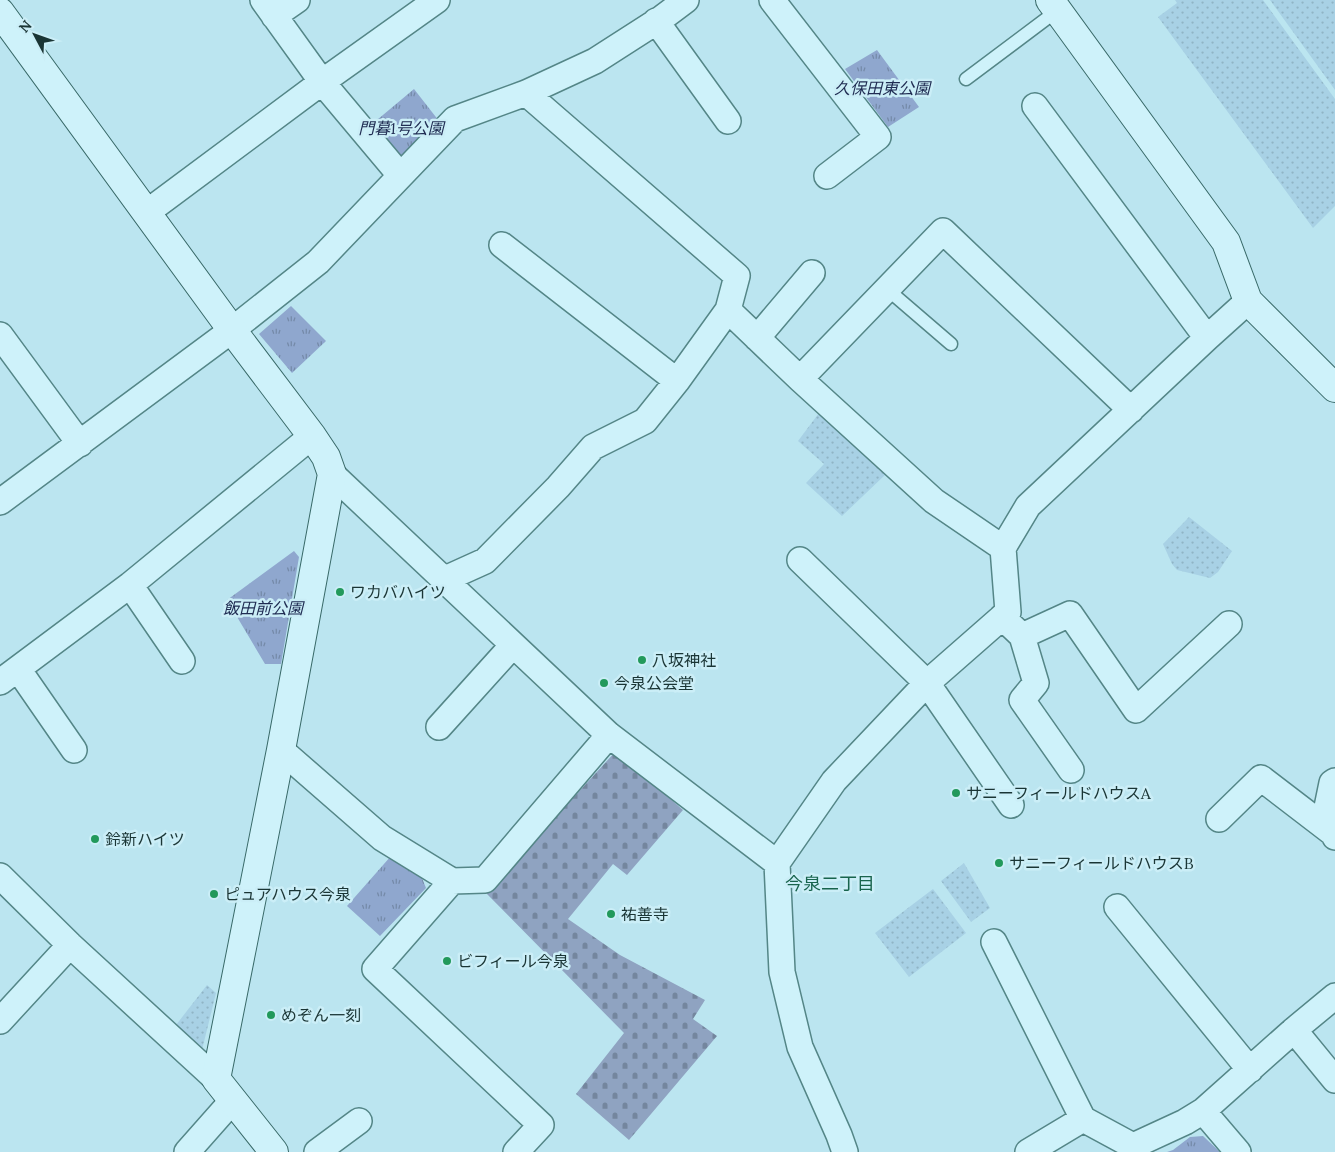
<svg xmlns="http://www.w3.org/2000/svg" width="1335" height="1152" font-family="Lora,'Noto Sans JP',serif">
  <defs>
    <pattern id="farmland-dots" width="8" height="8" patternUnits="userSpaceOnUse" patternTransform="scale(1.25)"><rect width="8" height="8" fill="#a8d1e5"/><path d="M2 2h.1M6 6h.1" fill="none" stroke="#90b4c5" stroke-width="1.8" stroke-linecap="round"/></pattern>
    <pattern id="cemetery-stones" width="16" height="16" patternUnits="userSpaceOnUse" patternTransform="scale(1.25)"><rect width="16" height="16" fill="#8fa3c1"/><path d="M2 7V4a2 2 0 0 1 4 0v3zM10 15v-3a2 2 0 0 1 4 0v3z" fill="#74869e"/></pattern>
    <pattern id="park-tufts" width="24" height="20" patternUnits="userSpaceOnUse" patternTransform="scale(1.25)"><rect width="24" height="20" fill="#8fa7ce"/><path d="M3 7l-1-3M5 7V3M7 7l1-3M15 17l-1-3M17 17v-4M19 17l1-3" fill="none" stroke="#7489a8"/></pattern>
  </defs>
  <rect width="100%" height="100%" fill="#bbe5f0"/>
  <path fill="url(#farmland-dots)" d="M1175 0H1263L1335 99V206L1313 228 1158 17 1177 3Z
    M1270 0H1335V90Z
    M819 413 885 475 842 516 806 483 824 464 798 441Z
    M1189 517 1232 551 1218 572 1210 578 1177 570 1172 564 1163 544Z
    M964 863 990 908 971 922 941 881Z
    M933 889 966 933 909 977 875 933Z
    M207 985 216 993 202 1050 176 1025Z"/>
  <path fill="url(#cemetery-stones)" d="M616 751 683 810 627 875 613 864 568 919 620 955 705 1000 693 1019 717 1036 629 1140 576 1094 624 1033 486 893Z"/>
  <path fill="url(#park-tufts)" d="M877 50 919 107 888 127 845 69Z
    M414 89 439 121 399 162 371 125Z
    M291 306 326 341 292 373 259 334Z
    M294 551 299 557 281 664H265L227 600Z
    M391 856 420 873 426 888 380 936 347 906Z
    M1203 1136 1220 1152H1167L1173 1150 1190 1137Z"/>
  <g fill="none" stroke-linecap="round" stroke-linejoin="round">
    <defs>
      <path id="lane" d="M966 79 1058 10
        M887 289 951 344"/>
      <path id="street" d="M263 0 322 82 400 175
        M772 0 878 137 827 176
        M274 16 297 0
        M656 21 728 121
        M526 93 737 276 728 310
        M1035 106 1207 338
        M146 213 322 82 437 0
        M502 245 677 381
        M0 335 80 444
        M757 338 812 273
        M800 379 943 231 1131 410
        M332 474 609 735 777 863
        M0 502 232 330 318 262 455 119 526 93 595 61 662 18 686 0
        M1003 548 1028 506 1207 338 1248 301
        M800 560 927 683 1011 805
        M443 580 485 561 558 487 593 447 645 421 677 381 728 310 800 379 934 501 1003 548 1008 612 927 683 834 781 777 863 782 972 800 1047 839 1135 845 1152
        M130 585 182 661
        M1002 617 1022 636 1070 614 1136 710 1229 624
        M1022 636 1036 683 1022 700 1071 770
        M18 669 74 750
        M0 682 130 585 312 436
        M439 727 513 645
        M281 750 382 838 452 881 375 969 541 1125 516 1152
        M1335 781 1332 783 1325 817 1335 837
        M1219 819 1261 778 1334 834
        M0 876 70 945 216 1079
        M452 881 485 880 609 735
        M1117 907 1250 1070
        M994 942 1083 1119
        M0 1021 70 945
        M1294 1030 1335 1080
        M1203 1111 1238 1152
        M187 1152 233 1100
        M317 1152 359 1121
        M1028 1152 1083 1119 1133 1146 1185 1122 1203 1111 1294 1030 1335 996"/>
      <path id="secondary" d="M1050 0 1226 242 1248 301 1335 388
        M0 12 232 330 312 436 326 457 332 474 281 750 216 1079 274 1152"/>
    </defs>
    <use href="#lane" stroke="#548687" stroke-width="15"/>
    <use href="#street" stroke="#548687" stroke-width="28"/>
    <use href="#secondary" stroke="#386968" stroke-width="30"/>
    <use href="#lane" stroke="#cef2fa" stroke-width="12"/>
    <use href="#street" stroke="#cef2fa" stroke-width="25"/>
    <use href="#secondary" stroke="#cef2fa" stroke-width="28"/>
  </g>
  <g fill="#22995b" stroke="#cbeef7" stroke-width="2">
    <circle cx="340" cy="592" r="5"/>
    <circle cx="642" cy="660" r="5"/>
    <circle cx="604" cy="683" r="5"/>
    <circle cx="956" cy="793" r="5"/>
    <circle cx="95" cy="839" r="5"/>
    <circle cx="999" cy="863" r="5"/>
    <circle cx="214" cy="894" r="5"/>
    <circle cx="611" cy="914" r="5"/>
    <circle cx="447" cy="961" r="5"/>
    <circle cx="271" cy="1015" r="5"/>
  </g>
  <g text-anchor="middle" stroke-width="5" stroke-linejoin="round" paint-order="stroke">
    <g font-size="16" font-style="italic" fill="#202d53" stroke="#cbeef7">
      <text x="882" y="94">久保田東公園</text>
      <text x="401" y="134">門暮1号公園</text>
      <text x="263" y="614">飯田前公園</text>
    </g>
    <g font-size="16" fill="#1a3535" stroke="#cbeef7" text-anchor="start">
      <text x="350" y="598">ワカバハイツ</text>
      <text x="652" y="666">八坂神社</text>
      <text x="614" y="689">今泉公会堂</text>
      <text x="966" y="799">サニーフィールドハウスA</text>
      <text x="105" y="845">鈴新ハイツ</text>
      <text x="1009" y="869">サニーフィールドハウスB</text>
      <text x="224" y="900">ピュアハウス今泉</text>
      <text x="621" y="920">祐善寺</text>
      <text x="457" y="967">ビフィール今泉</text>
      <text x="281" y="1021">めぞん一刻</text>
    </g>
    <g font-size="18" fill="#18644d" stroke="#cbeef7">
      <text x="830" y="890">今泉二丁目</text>
    </g>
  </g>
  <g transform="translate(35 35) rotate(311)" stroke="#cbeef7" stroke-width="4" paint-order="stroke">
  <path d="M0-4L9 19L0 12L-9 19Z" fill="#1a3535"/>
  <text y="-8" font-size="14" font-weight="bold" text-anchor="middle" fill="#1a3535">N</text>
  </g>
</svg>
